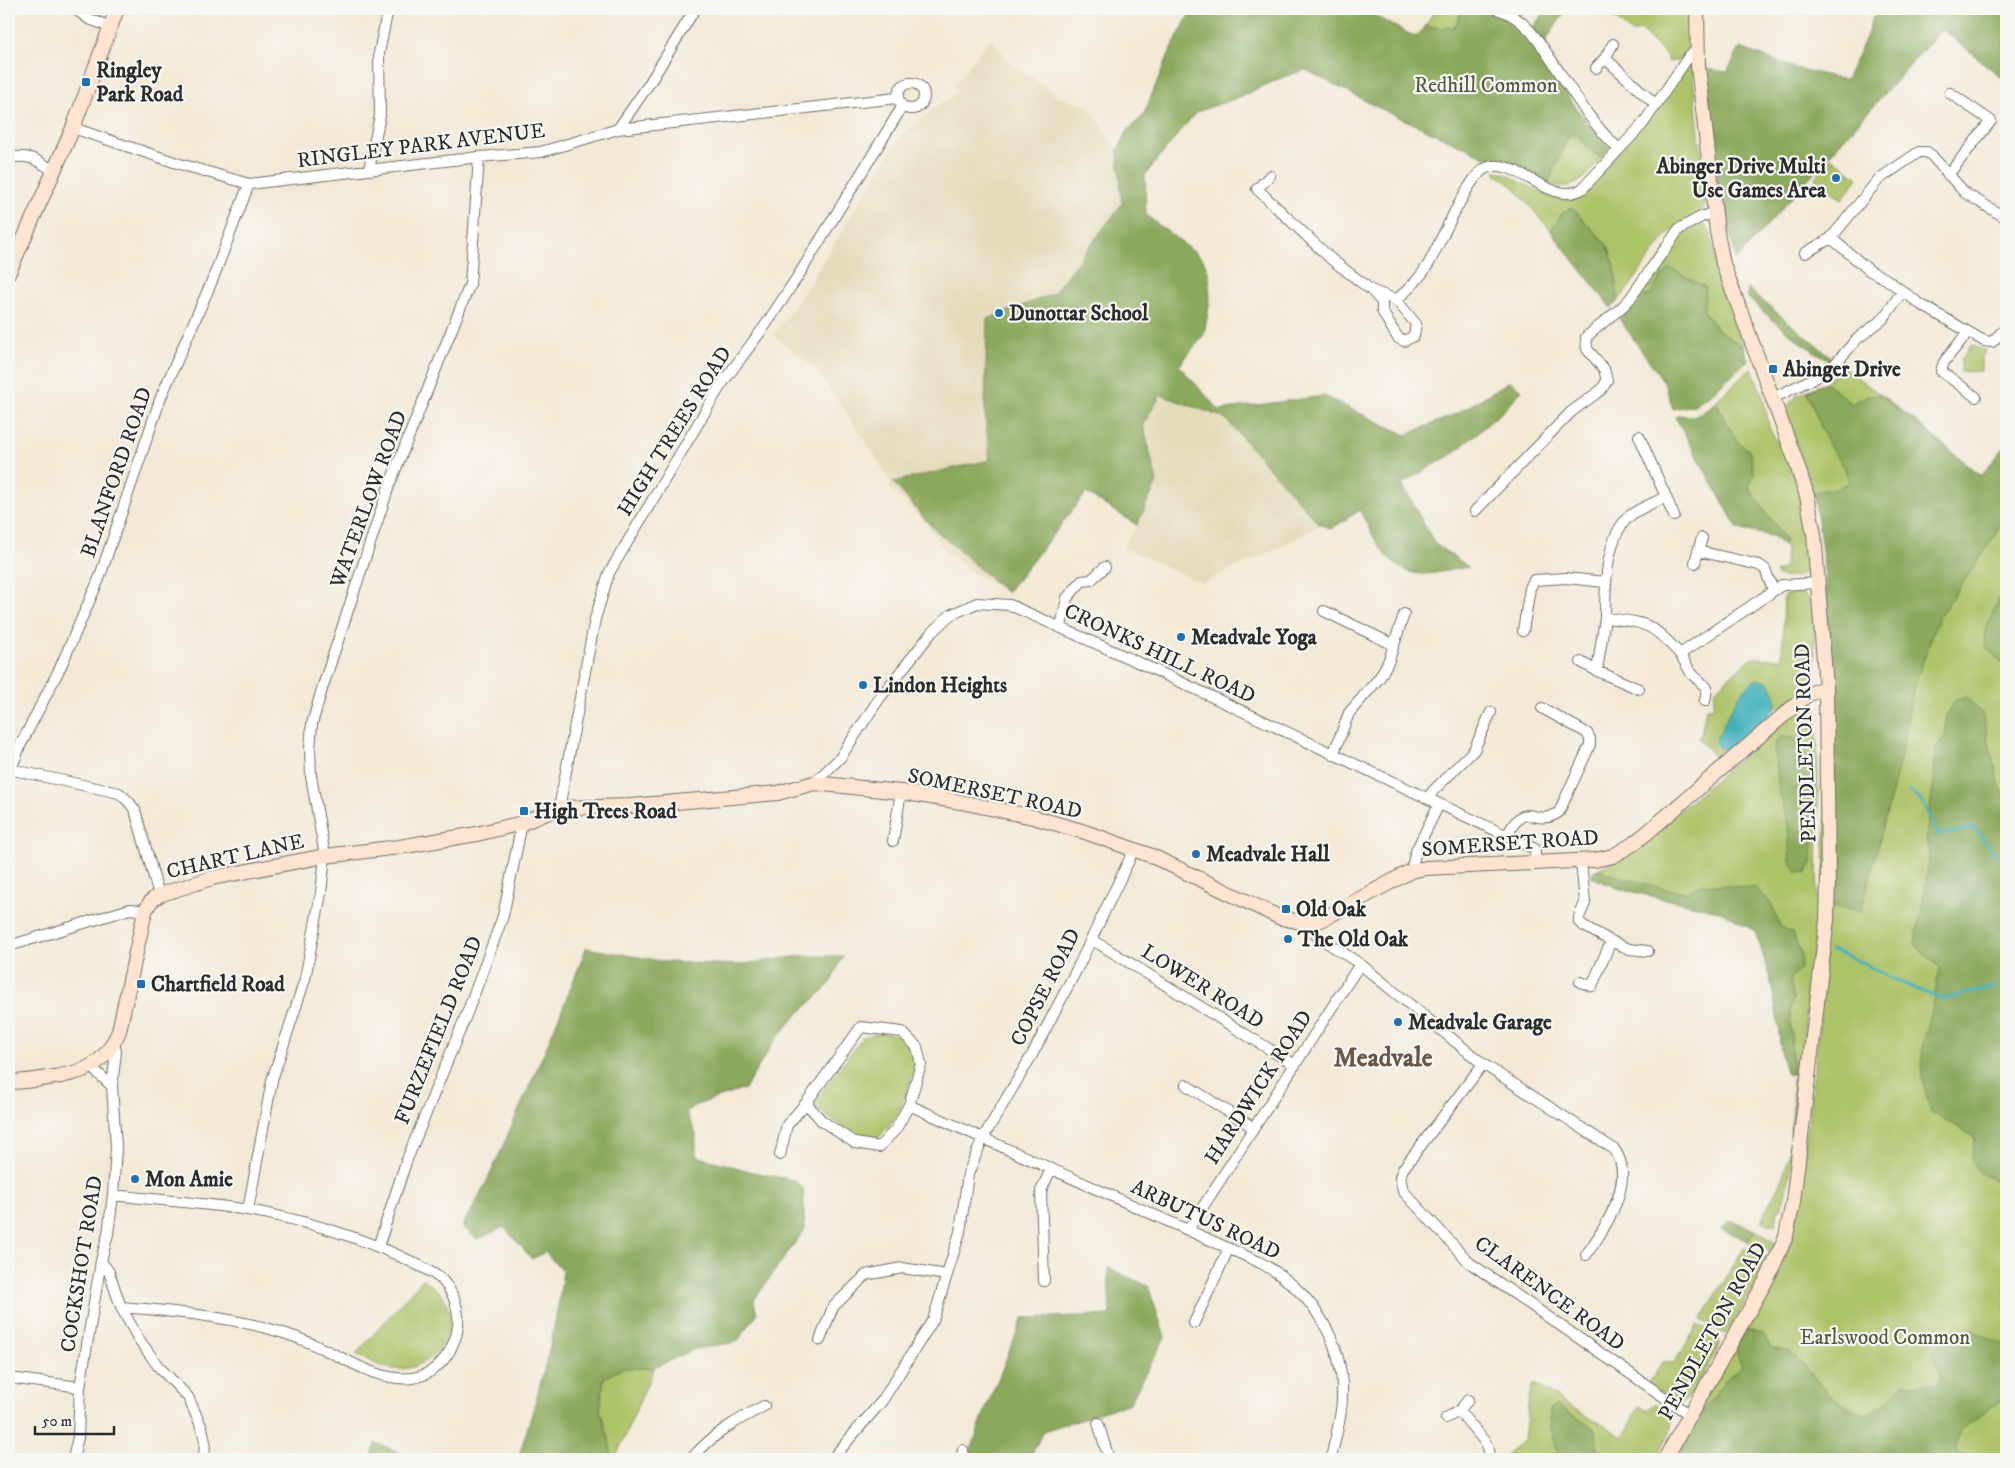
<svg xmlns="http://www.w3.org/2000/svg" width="2015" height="1468" font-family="'IM FELL DW Pica',serif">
  <rect width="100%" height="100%" fill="#f6f6f2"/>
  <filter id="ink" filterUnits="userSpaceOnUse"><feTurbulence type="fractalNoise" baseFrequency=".02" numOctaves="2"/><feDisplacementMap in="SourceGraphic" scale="10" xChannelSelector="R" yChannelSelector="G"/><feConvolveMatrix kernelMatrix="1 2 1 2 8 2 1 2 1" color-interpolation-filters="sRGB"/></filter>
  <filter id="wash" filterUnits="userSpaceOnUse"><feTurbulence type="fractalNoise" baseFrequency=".0096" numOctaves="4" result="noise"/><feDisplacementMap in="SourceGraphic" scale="20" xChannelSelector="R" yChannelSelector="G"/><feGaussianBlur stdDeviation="1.12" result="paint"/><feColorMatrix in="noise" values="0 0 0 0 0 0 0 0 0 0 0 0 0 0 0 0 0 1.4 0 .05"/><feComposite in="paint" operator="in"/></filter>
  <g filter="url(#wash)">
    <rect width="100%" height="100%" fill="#f3e9d6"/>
    <path fill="#e5dbba" d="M991 38 1008 61 1053 92 1056 97 1088 105 1118 150 1145 175 1146 215 1209 275V305L1204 334 1179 366 1320 525 1273 551 1202 583 1123 548 1137 525 1086 493 1007 593 980 577 947 553 937 541 929 528 930 526 889 487 892 486 878 460 817 370 773 335 801 297 899 138 939 104 945 103 956 93 958 88 954 85Z"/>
    <path fill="#adc368" stroke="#6c774a" d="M1435 9 1462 10 1454 28 1425 27Z
      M1604 9H1692V40L1680 60 1668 62 1666 55 1640 30 1632 33Z
      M1688 66 1692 67 1706 203C1701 219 1682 219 1671 231 1651 252 1637 279 1618 301L1608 246 1571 207 1561 215 1551 231 1514 187 1495 173V171L1504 173C1520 181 1559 206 1577 199 1581 197 1585 191 1588 188Z
      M1577 134 1589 149 1602 158C1584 177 1576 194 1548 183L1568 137Z
      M1831 157 1858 178 1842 199 1815 178Z
      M1700 224 1706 226 1710 232 1722 289 1744 348 1717 329 1704 312 1662 276 1649 296H1638C1653 272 1673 232 1700 224Z
      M1971 345 1986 351 1981 358V371L1961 372V360Z
      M1842 366 1914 420 1981 476 2006 445V1459H1669L1751 1318 1770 1295 1776 1284 1795 1225 1820 1020 1830 662 1825 573 1821 532 1813 492 1786 416 1788 415 1786 408 1796 396 1826 382Z
      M1752 369 1763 397 1770 430 1792 466 1805 514 1811 565C1803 578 1792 579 1778 576L1775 572 1784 569 1786 549 1782 544 1786 541 1749 488 1754 474 1750 452 1738 442 1724 419 1716 401 1747 372Z
      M1793 590C1802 591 1810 597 1812 607 1816 624 1814 651 1815 670 1810 681 1797 701 1786 705 1781 707 1779 706 1774 710L1776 702 1719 748 1727 749 1726 752 1718 760 1698 738 1701 735 1706 708H1713L1715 690 1751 658 1782 659 1784 595 1792 594Z
      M1811 704 1816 711 1818 774 1817 922 1800 1068 1793 1074H1787C1779 1053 1780 1031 1776 1009 1772 982 1764 957 1755 931L1723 912 1621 889 1591 877 1594 871 1629 854 1802 706Z
      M882 1033 897 1035 915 1053 916 1064 899 1113 879 1137 863 1140 825 1115 813 1104 863 1037Z
      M1792 1079 1798 1080 1802 1087 1790 1176 1781 1209H1778L1776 1224H1767L1761 1220C1768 1206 1776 1192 1782 1178 1792 1153 1794 1107 1792 1079Z
      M1755 1230 1772 1240 1775 1245 1774 1250 1771 1251 1748 1241Z
      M1744 1248 1765 1256 1768 1257 1769 1262 1727 1333 1725 1334 1701 1320Z
      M423 1279C435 1287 447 1297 449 1312 455 1342 425 1371 396 1369 382 1369 368 1360 356 1354Z
      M1698 1325C1707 1328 1715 1334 1720 1341V1345L1690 1397 1679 1402 1648 1385 1662 1362 1674 1363Z
      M623 1368H654L615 1459H612L609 1439 600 1409 604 1378Z
      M1533 1383 1594 1421 1603 1424 1622 1437 1627 1432 1639 1406 1647 1410 1655 1403 1672 1418 1671 1430 1656 1459H1501L1524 1440 1529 1398Z"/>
    <path fill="#8aa95c" stroke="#5a6a44" d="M1192 9H1362L1415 37 1425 27 1454 28 1463 9H1524L1518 19 1530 30 1547 9H1562L1564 13 1541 48C1558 84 1582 120 1611 148L1602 158 1589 149 1577 134 1568 137 1548 183 1509 165 1492 160 1377 107 1306 70 1283 77 1237 98 1196 112 1145 175 1146 215 1203 259 1209 275 1210 301 1204 334 1179 366 1219 410 1324 396 1406 435 1458 413 1510 381 1522 390 1503 411 1454 453 1402 484 1435 544 1469 567C1454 569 1437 574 1422 574 1387 572 1373 536 1360 510L1331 529 1318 523 1225 418 1161 395 1143 424 1157 482 1137 525 1086 493 1007 593 931 526 893 482 990 460 985 413 987 319 1053 294 1122 204 1118 150 1128 130 1143 116 1168 56Z
      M1898 9 1909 17 1915 9H1994L2006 15V81L1942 29 1736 260 1728 223 1723 220 1714 154 1706 69 1727 72 1740 48 1795 68 1846 80 1867 35 1872 18 1884 11Z
      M1571 207 1608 246 1615 266 1618 301 1611 308 1551 231 1561 215Z
      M1670 268 1705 287 1704 312 1717 329 1744 348 1748 360 1712 393 1694 405 1673 409 1664 382 1618 317 1638 296H1649L1662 276Z
      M1748 289 1831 357 1829 360C1798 343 1773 321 1747 297Z
      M1826 382 1851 404 1866 396 1881 395 1981 476 2006 445V510L1995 536 1939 617 1913 689 1901 757 1861 912 1833 906C1832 847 1831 787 1831 727 1830 648 1828 569 1813 492L1837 488 1849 483 1845 468 1828 444 1807 392Z
      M1716 401 1724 419 1738 442 1750 452 1754 474 1749 488 1786 541 1782 544 1772 536 1738 529 1675 417 1680 415C1697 419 1705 412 1716 401Z
      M2006 586V667L1985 646 1986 626Z
      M1966 697 1982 713 1999 784 2006 800V1202L2000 1183 1980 1173 1971 1161 1975 1138 1958 1127 1931 1113 1922 1078V1047L1933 1007 1939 967 1915 944 1923 903 1929 856 1926 836 1934 781 1936 748 1946 735V717L1954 701Z
      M1782 735 1797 740 1814 768 1813 844 1812 863 1807 872 1797 873 1790 861 1788 824 1779 791 1774 744Z
      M1600 869 1609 874 1664 889 1687 892 1702 884 1757 888 1772 905 1780 926 1792 933 1801 953 1800 969 1790 978 1793 997 1790 1012 1793 1074H1787C1779 1053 1780 1031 1776 1009 1772 982 1764 957 1755 931L1723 912 1621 889 1591 877 1594 871Z
      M586 948 667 962 737 965 800 956H843L830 984 796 1016 773 1043 745 1089 696 1105 686 1112 696 1134V1156L753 1172 794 1180 803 1188 805 1229 754 1300 757 1314 737 1342 695 1349 654 1368H623L604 1378 600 1409 609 1439 612 1459H518C537 1398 556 1335 563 1271L545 1252 532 1259 504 1227 477 1239 462 1226C485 1191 500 1152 517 1114 542 1059 565 1004 586 948Z
      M1731 1220 1755 1230 1748 1241 1721 1229Z
      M1108 1268 1148 1286 1165 1337 1130 1403 1043 1431 1033 1452 1031 1459H968L983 1416 1023 1318 1110 1315Z
      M1972 1329 2006 1346V1396L1959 1431 1956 1450 1973 1459H1678L1695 1422 1722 1384 1742 1366C1733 1349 1736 1346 1746 1330L1763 1334 1770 1347 1790 1351 1835 1400 1868 1415 1880 1407 1903 1384H1935L1942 1377 1932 1353 1953 1330Z
      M1557 1405 1596 1430 1597 1447 1602 1457 1600 1459H1562C1554 1444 1549 1425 1550 1408Z
      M376 1443 416 1459H371Z"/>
    <path fill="#41b0bc" stroke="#366e74" d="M1757 679 1768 681C1773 689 1778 698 1775 707 1773 714 1735 746 1727 749 1725 749 1722 748 1719 748L1715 742C1726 721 1736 692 1757 679Z"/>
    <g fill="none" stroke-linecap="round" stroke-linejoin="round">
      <path stroke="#41b0bc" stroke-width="3" d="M1909 790 1924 804 1938 835 1974 828 1996 855
        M1830 950 1846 955 1893 979 1938 998 1943 999 1996 987"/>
    </g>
  </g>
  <g filter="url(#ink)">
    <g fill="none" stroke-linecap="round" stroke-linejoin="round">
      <defs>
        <path id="street" d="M75 9 89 19 111 27
          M1497 9C1530 19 1543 49 1562 76 1579 102 1595 127 1618 148
          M1605 58 1613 44
          M1596 68 1605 58 1656 105
          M898 96a13 13 0 1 1 26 0a13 13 0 1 1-26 0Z
          M73 128 180 164 249 184 479 157 541 152 618 129 897 98
          M618 129 649 84 695 9
          M9 158C29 154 37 160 54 171
          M369 170 380 115 379 53 388 9
          M1948 175 1991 121 1950 93
          M1270 176 1257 189 1331 259 1371 290 1396 300 1416 324 1414 336 1404 341 1398 338 1393 330 1382 311V302L1371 290
          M2006 218 1965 193 1932 156 1927 152H1919L1879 179 1831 238 1870 271 1886 279 1920 304 1984 341 1992 342 2006 328
          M1805 253 1831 238
          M1396 300C1408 290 1422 276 1429 263 1440 244 1468 176 1486 168 1515 154 1550 208 1582 189L1643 124 1689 56 1698 50
          M1968 332 1944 362 1941 371 1976 397
          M1773 398 1829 371 1857 339 1883 319 1902 292
          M1639 436 1666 497C1654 503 1641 507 1631 515 1605 535 1605 589 1605 618 1648 623 1650 622 1680 654L1782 585 1818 583
          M1666 497 1674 516
          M1475 511 1571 412 1601 390 1607 381 1604 369 1587 349 1586 337 1621 308 1629 300 1679 229 1701 217 1715 212
          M1702 538 1698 551 1759 565 1765 569 1773 590
          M1695 563 1698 551
          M1324 611 1394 645
          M1605 618 1597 671 1639 689
          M1061 627 1067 598 1082 581 1091 580 1105 567
          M1523 631 1530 588 1534 580 1566 578 1605 582
          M1680 654 1691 673 1707 688 1705 701
          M1581 662 1597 671
          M1333 755 1349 713 1380 677 1389 660 1404 614
          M9 769 119 793 128 801 135 810 159 895
          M11 769 21 744 60 668 99 579 161 397 212 281 249 184
          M814 783 840 758 879 699 932 632 950 615 977 603 1010 605 1155 670 1535 849V863
          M1428 799 1432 792 1474 750 1491 712
          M559 808 595 619 609 573 721 385 767 323 798 276 902 107
          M1507 836C1527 795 1533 830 1559 812L1590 745V739L1587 733 1542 708
          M893 841 901 792
          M1411 871 1416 851 1439 804
          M1306 923 1317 936 1360 964 1483 1064 1614 1149C1637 1179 1605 1229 1586 1255
          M1091 939 1295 1065
          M1611 941 1629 949 1648 951
          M9 946 130 909 145 911
          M1580 982 1592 986 1611 941 1584 926 1579 922V917L1585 903 1581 861
          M1483 1064 1403 1169 1400 1177 1403 1191 1470 1263 1690 1415
          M91 1067 112 1086
          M1186 1085 1254 1128
          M806 1103 822 1121 855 1143 879 1147 896 1129 909 1105
          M780 1155 787 1125 806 1103 861 1027 902 1032 917 1047 921 1064 909 1105 1259 1262C1314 1291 1349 1347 1341 1410 1339 1427 1334 1443 1331 1459
          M113 1195C158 1200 203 1203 248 1210 303 1220 360 1237 410 1261 421 1267 434 1272 443 1281 459 1299 463 1325 452 1346 445 1362 430 1376 412 1378 379 1382 349 1360 321 1348 305 1340 288 1334 270 1329 222 1316 171 1311 121 1307
          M248 1210 272 1080 305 979 321 893 325 856 311 776 310 749 312 724 322 689 389 486 470 284 479 157
          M1188 1230 1360 964
          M378 1247 406 1162 467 1013 503 916 522 823
          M101 1261 109 1272 121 1307 138 1338 158 1366 188 1397 202 1428 205 1442 204 1459
          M1044 1281 1041 1191 1051 1169
          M1194 1323 1229 1248
          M820 1340 833 1307 866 1275 902 1268 947 1275
          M9 1378 80 1387
          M1459 1411 1486 1443 1490 1459
          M1446 1418 1459 1411 1468 1400
          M1098 1423 1109 1459
          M73 1459 78 1437 80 1387 101 1261 108 1234 113 1195 116 1147 112 1086 116 1052 114 1044
          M691 1459C713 1434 735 1421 764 1406
          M832 1459 882 1401 933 1320 960 1232 968 1174 983 1138 1032 1055 1079 965 1130 858 1133 849
          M961 1459 963 1450"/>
        <path id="secondary" d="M9 272 73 128 117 9
          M9 1082C22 1082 35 1080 48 1078 83 1073 104 1067 119 1031L145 911 151 901 159 895 212 878 325 856 399 847 477 834 522 823 559 808 631 806 778 793 814 783 901 792 961 802 1033 817 1085 832 1152 856 1281 918 1306 923 1321 920 1411 871 1426 868 1595 860 1613 856 1633 844 1648 832 1807 695 1826 687
          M1665 1459 1768 1277 1786 1236 1793 1202 1827 920 1828 883 1826 687 1814 534 1807 496 1795 459 1723 264 1717 232 1698 66 1697 9"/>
      </defs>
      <use href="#street" stroke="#716e67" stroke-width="12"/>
      <use href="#secondary" stroke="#716e67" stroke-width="16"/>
      <use href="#street" stroke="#fff" stroke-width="10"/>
      <use href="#secondary" stroke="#fde4d0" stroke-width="14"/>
    </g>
  </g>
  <g fill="#1f6fb2" stroke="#f6f6f2" stroke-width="2">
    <rect x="81" y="77" width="10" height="10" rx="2.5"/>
    <circle cx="1836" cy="178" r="5"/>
    <circle cx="999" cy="313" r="5"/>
    <rect x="1768" y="364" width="10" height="10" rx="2.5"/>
    <circle cx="1181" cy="637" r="5"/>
    <circle cx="863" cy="685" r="5"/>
    <rect x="519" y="806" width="10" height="10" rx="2.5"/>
    <circle cx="1196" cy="854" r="5"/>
    <rect x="1281" y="904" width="10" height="10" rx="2.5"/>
    <circle cx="1288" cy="939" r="5"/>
    <rect x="136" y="979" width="10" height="10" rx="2.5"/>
    <circle cx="1398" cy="1022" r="5"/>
    <circle cx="135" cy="1179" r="5"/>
  </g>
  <g text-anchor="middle" stroke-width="4.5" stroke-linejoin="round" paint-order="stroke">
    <g font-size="21" font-weight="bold" fill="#2b2b2b" stroke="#f6f6f2" text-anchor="start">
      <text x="96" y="77">Ringley<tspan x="96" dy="24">Park Road</tspan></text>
      <text x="1826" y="173" text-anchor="end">Abinger Drive Multi<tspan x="1826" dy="24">Use Games Area</tspan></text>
      <text x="1009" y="320">Dunottar School</text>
      <text x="1783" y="376">Abinger Drive</text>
      <text x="1191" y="644">Meadvale Yoga</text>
      <text x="873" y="692">Lindon Heights</text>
      <text x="534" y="818">High Trees Road</text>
      <text x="1206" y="861">Meadvale Hall</text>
      <text x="1296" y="916">Old Oak</text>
      <text x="1298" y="946">The Old Oak</text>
      <text x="151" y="991">Chartfield Road</text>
      <text x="1408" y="1029">Meadvale Garage</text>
      <text x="145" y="1186">Mon Amie</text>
    </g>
    <g font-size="21" fill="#52593d" stroke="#f6f6f2">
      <text x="1486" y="92">Redhill Common</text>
      <text x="1885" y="1344">Earlswood Common</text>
    </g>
    <g font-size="21" fill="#2b2b2b" stroke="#f6f6f2">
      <text transform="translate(421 145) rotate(-7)" y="7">RINGLEY PARK AVENUE</text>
      <text transform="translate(674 431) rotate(-58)" y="7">HIGH TREES ROAD</text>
      <text transform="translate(116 472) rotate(-71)" y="7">BLANFORD ROAD</text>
      <text transform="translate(368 499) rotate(-70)" y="7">WATERLOW ROAD</text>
      <text transform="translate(1160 653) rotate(25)" y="7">CRONKS HILL ROAD</text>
      <text transform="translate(1805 743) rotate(-92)" y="7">PENDLETON ROAD</text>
      <text transform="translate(995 793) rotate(12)" y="7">SOMERSET ROAD</text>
      <text transform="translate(1510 843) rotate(-4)" y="7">SOMERSET ROAD</text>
      <text transform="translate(235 856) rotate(-13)" y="7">CHART LANE</text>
      <text transform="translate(1203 986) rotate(32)" y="7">LOWER ROAD</text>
      <text transform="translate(1045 987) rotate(-63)" y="7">COPSE ROAD</text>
      <text transform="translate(438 1030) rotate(-68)" y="7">FURZEFIELD ROAD</text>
      <text transform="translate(1258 1087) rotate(-57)" y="7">HARDWICK ROAD</text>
      <text transform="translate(1206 1219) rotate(25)" y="7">ARBUTUS ROAD</text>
      <text transform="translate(81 1264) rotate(-81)" y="7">COCKSHOT ROAD</text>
      <text transform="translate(1550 1293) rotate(36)" y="7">CLARENCE ROAD</text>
      <text transform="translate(1712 1331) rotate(-61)" y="7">PENDLETON ROAD</text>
    </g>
    <g font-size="26" font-weight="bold" fill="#685647" stroke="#f6f6f2">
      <text x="1383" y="1066">Meadvale</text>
    </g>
  </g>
  <rect width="2015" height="1468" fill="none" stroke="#f6f6f2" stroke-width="30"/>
  <path d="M35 1426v8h79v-8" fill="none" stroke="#2b2b2b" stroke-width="2.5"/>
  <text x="42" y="1426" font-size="15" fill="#2b2b2b" stroke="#f6f6f2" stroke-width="4" paint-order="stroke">50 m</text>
</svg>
